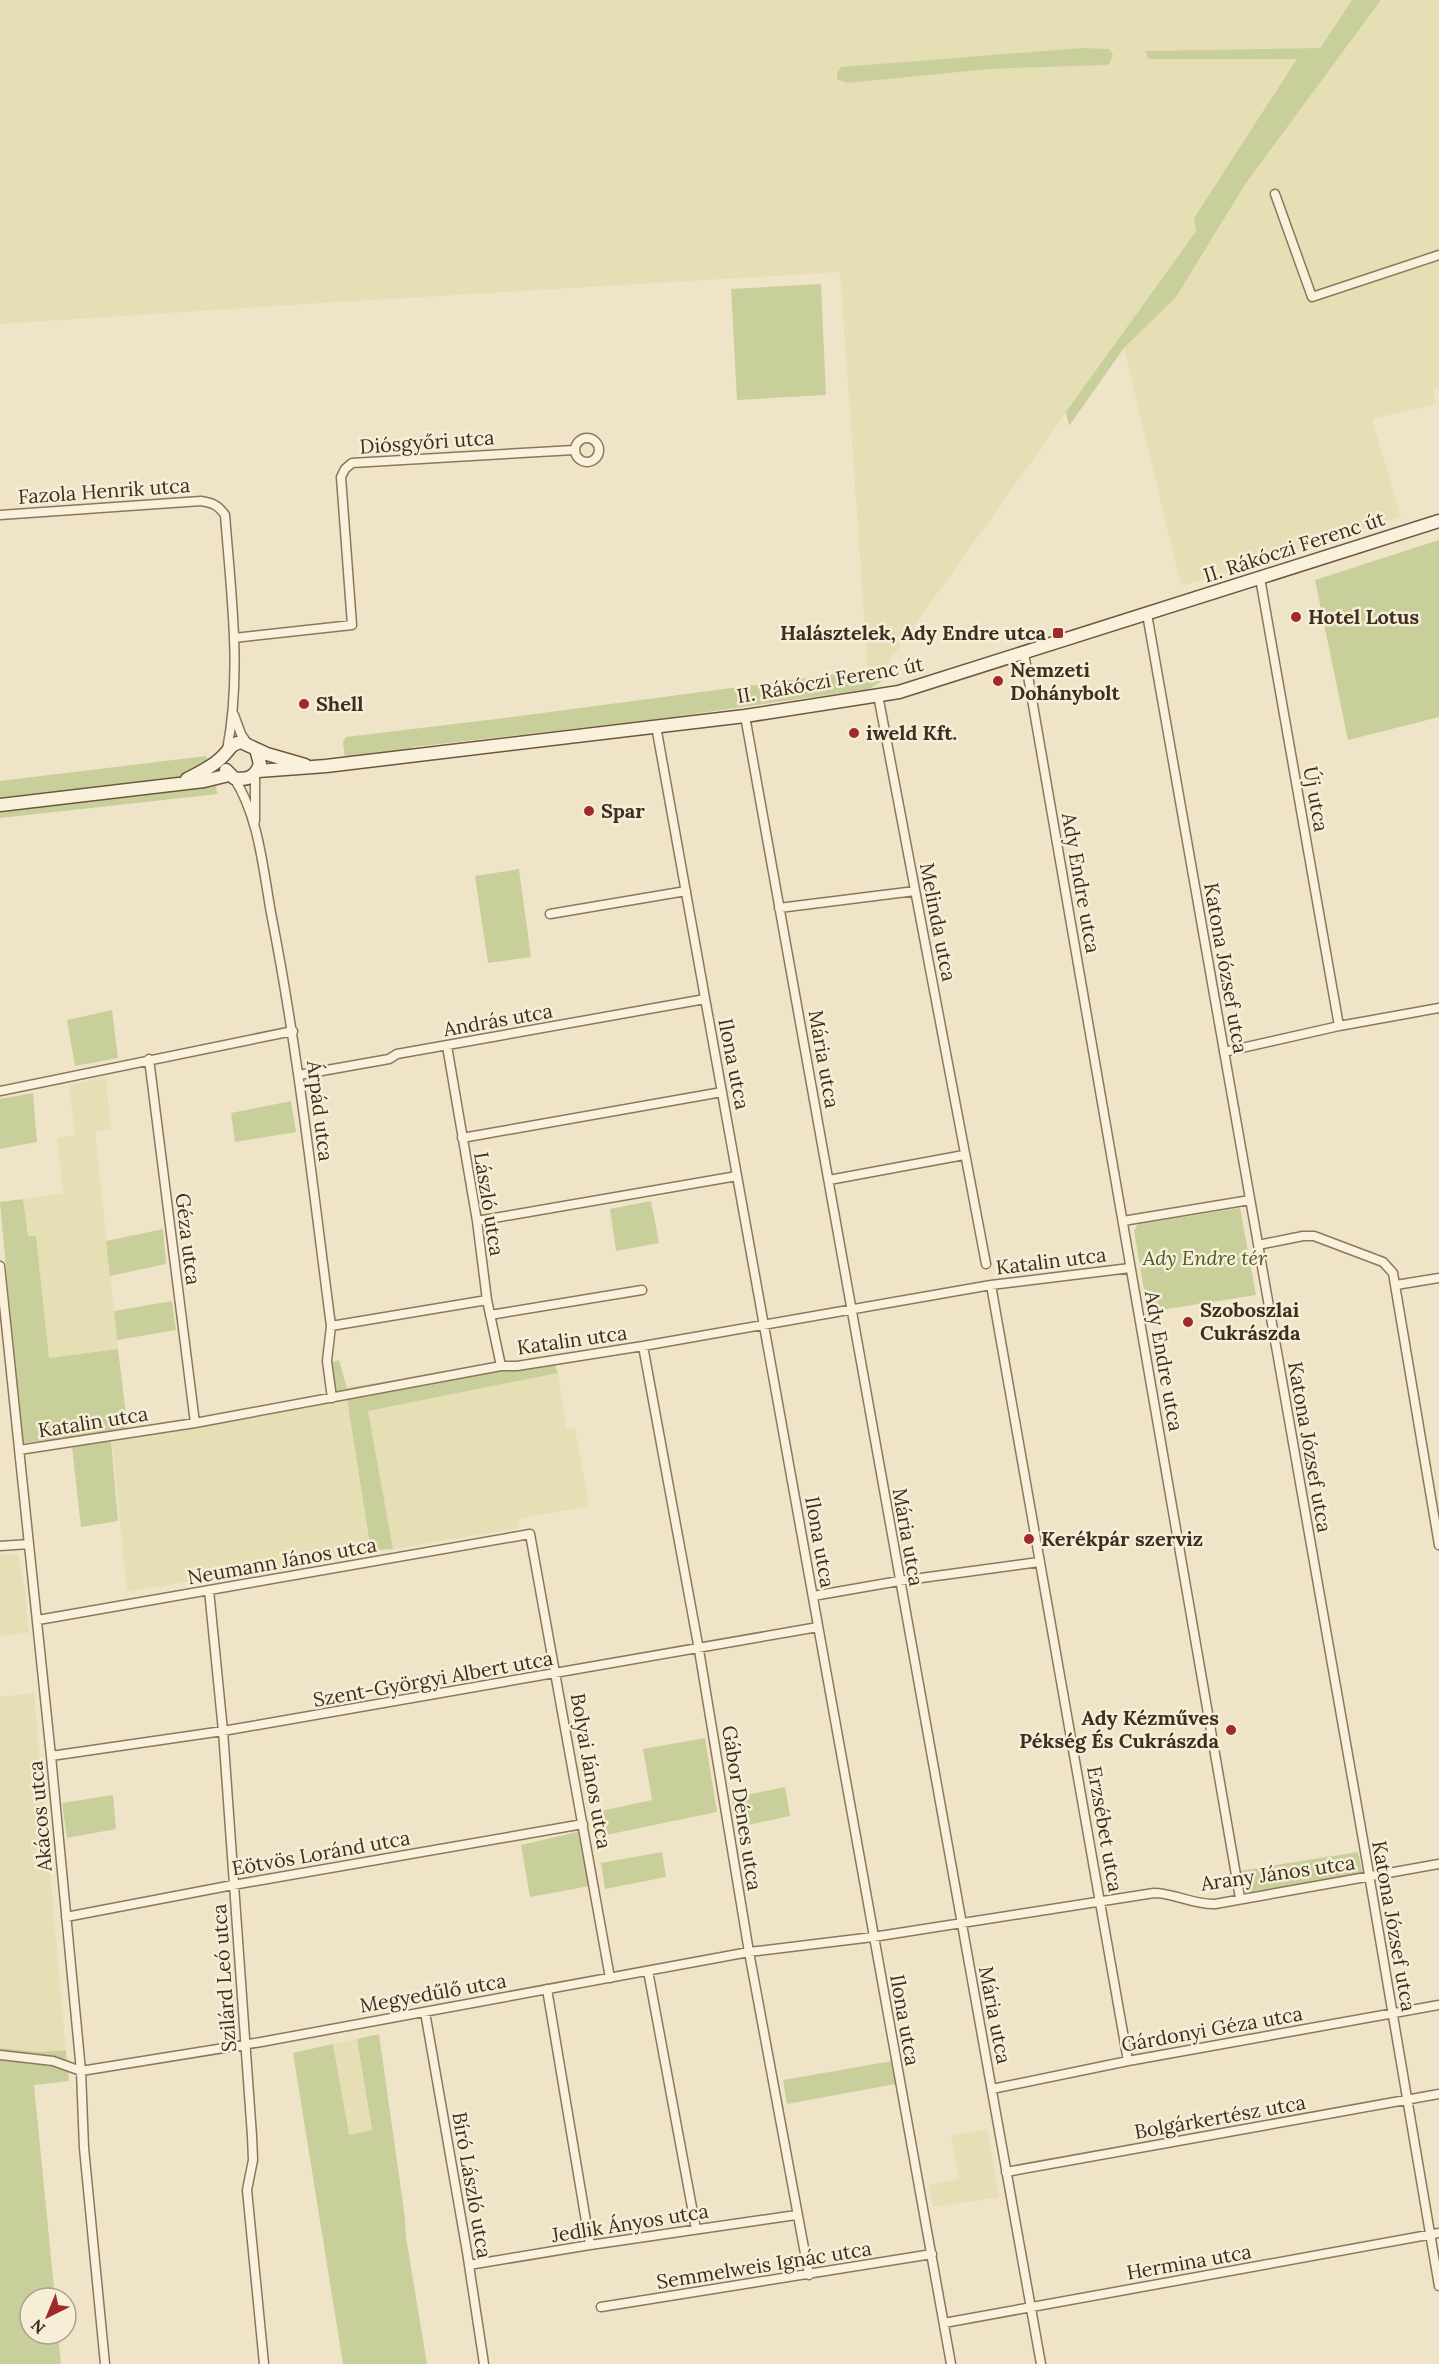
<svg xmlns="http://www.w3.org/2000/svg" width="1439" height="2364" font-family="Lora,serif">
  <rect width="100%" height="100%" fill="#f0e4c8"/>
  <path fill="#e6deb5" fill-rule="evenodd" d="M0 0H1352L1320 48 1145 51 1148 59H1298L1194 217 1196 230 888 663 881 674 882 681 868 670 840 272 321 303 0 324ZM1083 48 1109 49 1105 65 990 69 848 83 837 79V73Z
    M1381 0H1439V387L1433 389 1436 404 1372 419 1401 517 1181 586 1124 348 1176 297 1246 183Z
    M106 1077 111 1129 95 1132 118 1349 49 1358 36 1236H28L23 1199 63 1193 57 1139 75 1135 69 1085Z
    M558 1373 566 1430 575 1428 589 1506 518 1519 519 1528 393 1549 368 1411Z
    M347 1399 371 1551 127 1592 112 1442Z
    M18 1554 25 1589 29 1633 0 1636V1555Z
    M34 1693 66 2050 40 2052 0 2048V1697Z
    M357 2039 372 2130 348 2136 333 2044Z
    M987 2129 999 2197 933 2207 929 2185 959 2179 951 2136Z"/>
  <path fill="#c9cf9b" d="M1352 0H1381L1246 183 1176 297 1124 348 1069 426 1066 412 1196 231 1194 218 1297 59H1148L1145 51 1320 48Z
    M1083 48 1109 49 1113 55 1109 64 1105 65 990 69 847 83 837 79V73L841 67Z
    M821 284 826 395 737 400 731 289Z
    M1439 540V717L1348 740 1315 580Z
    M868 670 882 681 869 689 658 719 413 747 404 751 345 759 343 742 346 737 496 719Z
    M206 756 218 794 0 818V781Z
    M519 869 531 957 488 963 475 876Z
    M112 1010 118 1058 75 1066 67 1020Z
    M33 1093 37 1142 0 1149V1099Z
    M291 1101 296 1132 235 1142 231 1113Z
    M23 1199 28 1236H36L49 1358 118 1349 128 1431 22 1443 0 1202Z
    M651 1201 659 1243 616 1251 610 1209Z
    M1240 1208 1256 1295 1148 1312 1134 1231 1138 1224Z
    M163 1229 166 1264 110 1276 106 1241Z
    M172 1301 176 1330 117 1340 114 1311Z
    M339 1360 347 1388C395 1381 448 1368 495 1364 515 1362 535 1367 555 1365L558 1373 368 1411 393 1549 371 1551 347 1399 334 1390 333 1362Z
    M111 1441 118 1521 81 1527 72 1447Z
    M705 1738 717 1812 596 1837 591 1813 652 1800 643 1749Z
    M785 1787 790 1816 738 1827 732 1798Z
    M113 1795 116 1829 67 1838 62 1803Z
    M581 1831 590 1886 530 1897 521 1845Z
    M662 1852 666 1877 605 1889 601 1863Z
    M1358 1852 1363 1875 1249 1893 1242 1886 1239 1871Z
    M379 2034 405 2218 406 2237 427 2364H343L293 2053 333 2044 349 2135 372 2130 357 2039Z
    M0 2048 40 2052 66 2050 69 2081 34 2085 55 2298H30V2334H58L61 2364H0Z
    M892 2061 896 2084 787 2104 783 2080Z"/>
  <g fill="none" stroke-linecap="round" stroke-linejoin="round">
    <defs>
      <path id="street" d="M1275 194 1312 297 1439 255
        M575 450a12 12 0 1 1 24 0a12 12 0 1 1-24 0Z
        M0 515 201 501C213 503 218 505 225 515 231 593 242 673 227 750
        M1260 578 1339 1026
        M1147 614 1366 1857 1439 2286
        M234 638 352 625 341 477 345 469 352 463 574 450
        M1024 653 1240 1898
        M878 695 986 1264
        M234 715 241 734 247 743
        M745 716 1041 2364
        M656 726 951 2364
        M234 778C259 817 263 869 271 913 298 1050 313 1188 331 1326L327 1361 332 1398
        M255 821V774
        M779 908 915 891
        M550 914 686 891
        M447 1046 477 1221 487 1300 501 1366
        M1224 1052 1339 1026 1439 1008
        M149 1059 195 1423
        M299 1075 389 1059 397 1054 705 999
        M0 1091 293 1031
        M462 1138 722 1092
        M829 1180 964 1155
        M477 1221 737 1176
        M1123 1221 1250 1200
        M1258 1245 1303 1236H1314L1383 1262 1393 1273 1439 1545
        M0 1266 51 1756 81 2071 84 2148 105 2364
        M991 1285 1128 2061
        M1396 1285 1439 1278
        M490 1315 642 1290
        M331 1326 487 1300
        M643 1346 699 1650 749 1952 809 2275
        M19 1450 195 1423 501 1366H517L643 1346 991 1285 1130 1268
        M0 1546 29 1544
        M209 1590 223 1731 252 2136 253 2160 247 2190 264 2364
        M813 1596 899 1581 1039 1562
        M38 1620 530 1534 610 1978
        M51 1756 223 1731 818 1627
        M66 1917 233 1885 583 1824
        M648 1971 696 2229
        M547 1989 590 2245
        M425 2012 467 2252 484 2364
        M0 2055 53 2061 81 2071 261 2042 749 1952 873 1937 1154 1893C1175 1893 1193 1905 1215 1904L1439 1864
        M992 2089 1128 2061 1439 2005
        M1006 2172 1439 2094
        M469 2265 590 2245 796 2215
        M601 2307 932 2254
        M944 2323 1439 2233"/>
      <path id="secondary" d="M226 770 234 778C248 781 256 776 260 764L256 749
        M258 771 326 766 745 716 899 692 1439 521
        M187 779C199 773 214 766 223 756 230 749 231 744 241 742L267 754 305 765
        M0 805 204 781 229 775"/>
    </defs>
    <use href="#street" stroke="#8d765c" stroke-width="11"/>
    <use href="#secondary" stroke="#6f573f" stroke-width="15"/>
    <use href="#street" stroke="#faf1dc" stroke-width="8"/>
    <use href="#secondary" stroke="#faf1dc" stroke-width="12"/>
  </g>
  <g fill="#9e2a2b" stroke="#f7eed8" stroke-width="2">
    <circle cx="1296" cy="617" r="6"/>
    <rect x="1052" y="627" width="12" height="12" rx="3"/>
    <circle cx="998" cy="681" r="6"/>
    <circle cx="304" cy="704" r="6"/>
    <circle cx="854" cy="733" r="6"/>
    <circle cx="589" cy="811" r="6"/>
    <circle cx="1188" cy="1322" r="6"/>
    <circle cx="1029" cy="1539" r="6"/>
    <circle cx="1231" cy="1730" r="6"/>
  </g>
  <g text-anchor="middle" stroke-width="5" stroke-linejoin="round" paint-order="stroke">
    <g font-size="20" fill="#3d2e20" stroke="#f7eed8">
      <text transform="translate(427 442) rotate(-4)" y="7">Diósgyőri utca</text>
      <text transform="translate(104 491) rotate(-4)" y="7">Fazola Henrik utca</text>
      <text transform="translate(1294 547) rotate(-18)" y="7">II. Rákóczi Ferenc út</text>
      <text transform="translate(830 680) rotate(-10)" y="7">II. Rákóczi Ferenc út</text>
      <text transform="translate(1316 799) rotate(80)" y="7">Új utca</text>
      <text transform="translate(1081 883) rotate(80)" y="7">Ady Endre utca</text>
      <text transform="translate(938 922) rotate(79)" y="7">Melinda utca</text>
      <text transform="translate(1226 968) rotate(80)" y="7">Katona József utca</text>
      <text transform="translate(498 1020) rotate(-10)" y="7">András utca</text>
      <text transform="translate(824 1059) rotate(80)" y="7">Mária utca</text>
      <text transform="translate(734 1064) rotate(79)" y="7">Ilona utca</text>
      <text transform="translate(320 1111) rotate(83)" y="7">Árpád utca</text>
      <text transform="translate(489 1204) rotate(81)" y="7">László utca</text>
      <text transform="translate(188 1239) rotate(83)" y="7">Géza utca</text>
      <text transform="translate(1051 1261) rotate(-7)" y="7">Katalin utca</text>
      <text transform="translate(572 1340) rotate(-8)" y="7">Katalin utca</text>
      <text transform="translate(1164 1361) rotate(80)" y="7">Ady Endre utca</text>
      <text transform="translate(93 1422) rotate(-9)" y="7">Katalin utca</text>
      <text transform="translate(1310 1447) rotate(80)" y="7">Katona József utca</text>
      <text transform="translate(908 1537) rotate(80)" y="7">Mária utca</text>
      <text transform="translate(820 1542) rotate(80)" y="7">Ilona utca</text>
      <text transform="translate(282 1561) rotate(-10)" y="7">Neumann János utca</text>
      <text transform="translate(433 1679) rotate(-10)" y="7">Szent-Györgyi Albert utca</text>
      <text transform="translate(591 1771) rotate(80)" y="7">Bolyai János utca</text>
      <text transform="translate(742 1808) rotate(81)" y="7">Gábor Dénes utca</text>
      <text transform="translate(40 1816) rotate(-95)" y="7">Akácos utca</text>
      <text transform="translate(1105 1829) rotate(80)" y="7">Erzsébet utca</text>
      <text transform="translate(321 1853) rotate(-10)" y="7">Eötvös Loránd utca</text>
      <text transform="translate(1278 1873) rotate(-8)" y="7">Arany János utca</text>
      <text transform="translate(1394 1926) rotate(80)" y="7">Katona József utca</text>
      <text transform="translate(224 1978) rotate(-94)" y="7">Szilárd Leó utca</text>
      <text transform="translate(433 1993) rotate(-10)" y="7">Megyedűlő utca</text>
      <text transform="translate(995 2015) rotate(79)" y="7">Mária utca</text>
      <text transform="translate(905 2020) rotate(80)" y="7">Ilona utca</text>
      <text transform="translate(1212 2029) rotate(-10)" y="7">Gárdonyi Géza utca</text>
      <text transform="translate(1220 2117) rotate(-10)" y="7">Bolgárkertész utca</text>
      <text transform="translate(472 2185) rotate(80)" y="7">Bíró László utca</text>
      <text transform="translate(630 2223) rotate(-9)" y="7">Jedlik Ányos utca</text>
      <text transform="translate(1189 2262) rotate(-10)" y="7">Hermina utca</text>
      <text transform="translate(764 2265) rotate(-9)" y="7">Semmelweis Ignác utca</text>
    </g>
    <g font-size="20" font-weight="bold" fill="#3d2e20" stroke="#f7eed8" text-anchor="start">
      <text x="1308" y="624">Hotel Lotus</text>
      <text x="1046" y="640" text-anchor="end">Halásztelek, Ady Endre utca</text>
      <text x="1010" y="677">Nemzeti<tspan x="1010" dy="23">Dohánybolt</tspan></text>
      <text x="316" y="711">Shell</text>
      <text x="866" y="740">iweld Kft.</text>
      <text x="601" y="818">Spar</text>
      <text x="1200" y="1317">Szoboszlai<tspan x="1200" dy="23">Cukrászda</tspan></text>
      <text x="1041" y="1546">Kerékpár szerviz</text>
      <text x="1219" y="1725" text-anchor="end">Ady Kézműves<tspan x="1219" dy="23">Pékség És Cukrászda</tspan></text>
    </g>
    <g font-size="20" font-style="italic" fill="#4d5a26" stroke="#f7eed8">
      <text x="1205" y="1265">Ady Endre tér</text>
    </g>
  </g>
  <g transform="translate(48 2316) rotate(223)"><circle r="28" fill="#f7eed8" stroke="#ada18e" stroke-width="1.5"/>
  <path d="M0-4.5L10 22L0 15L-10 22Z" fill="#9e2a2b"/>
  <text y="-9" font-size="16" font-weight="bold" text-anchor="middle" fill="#3d2e20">N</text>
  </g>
</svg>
